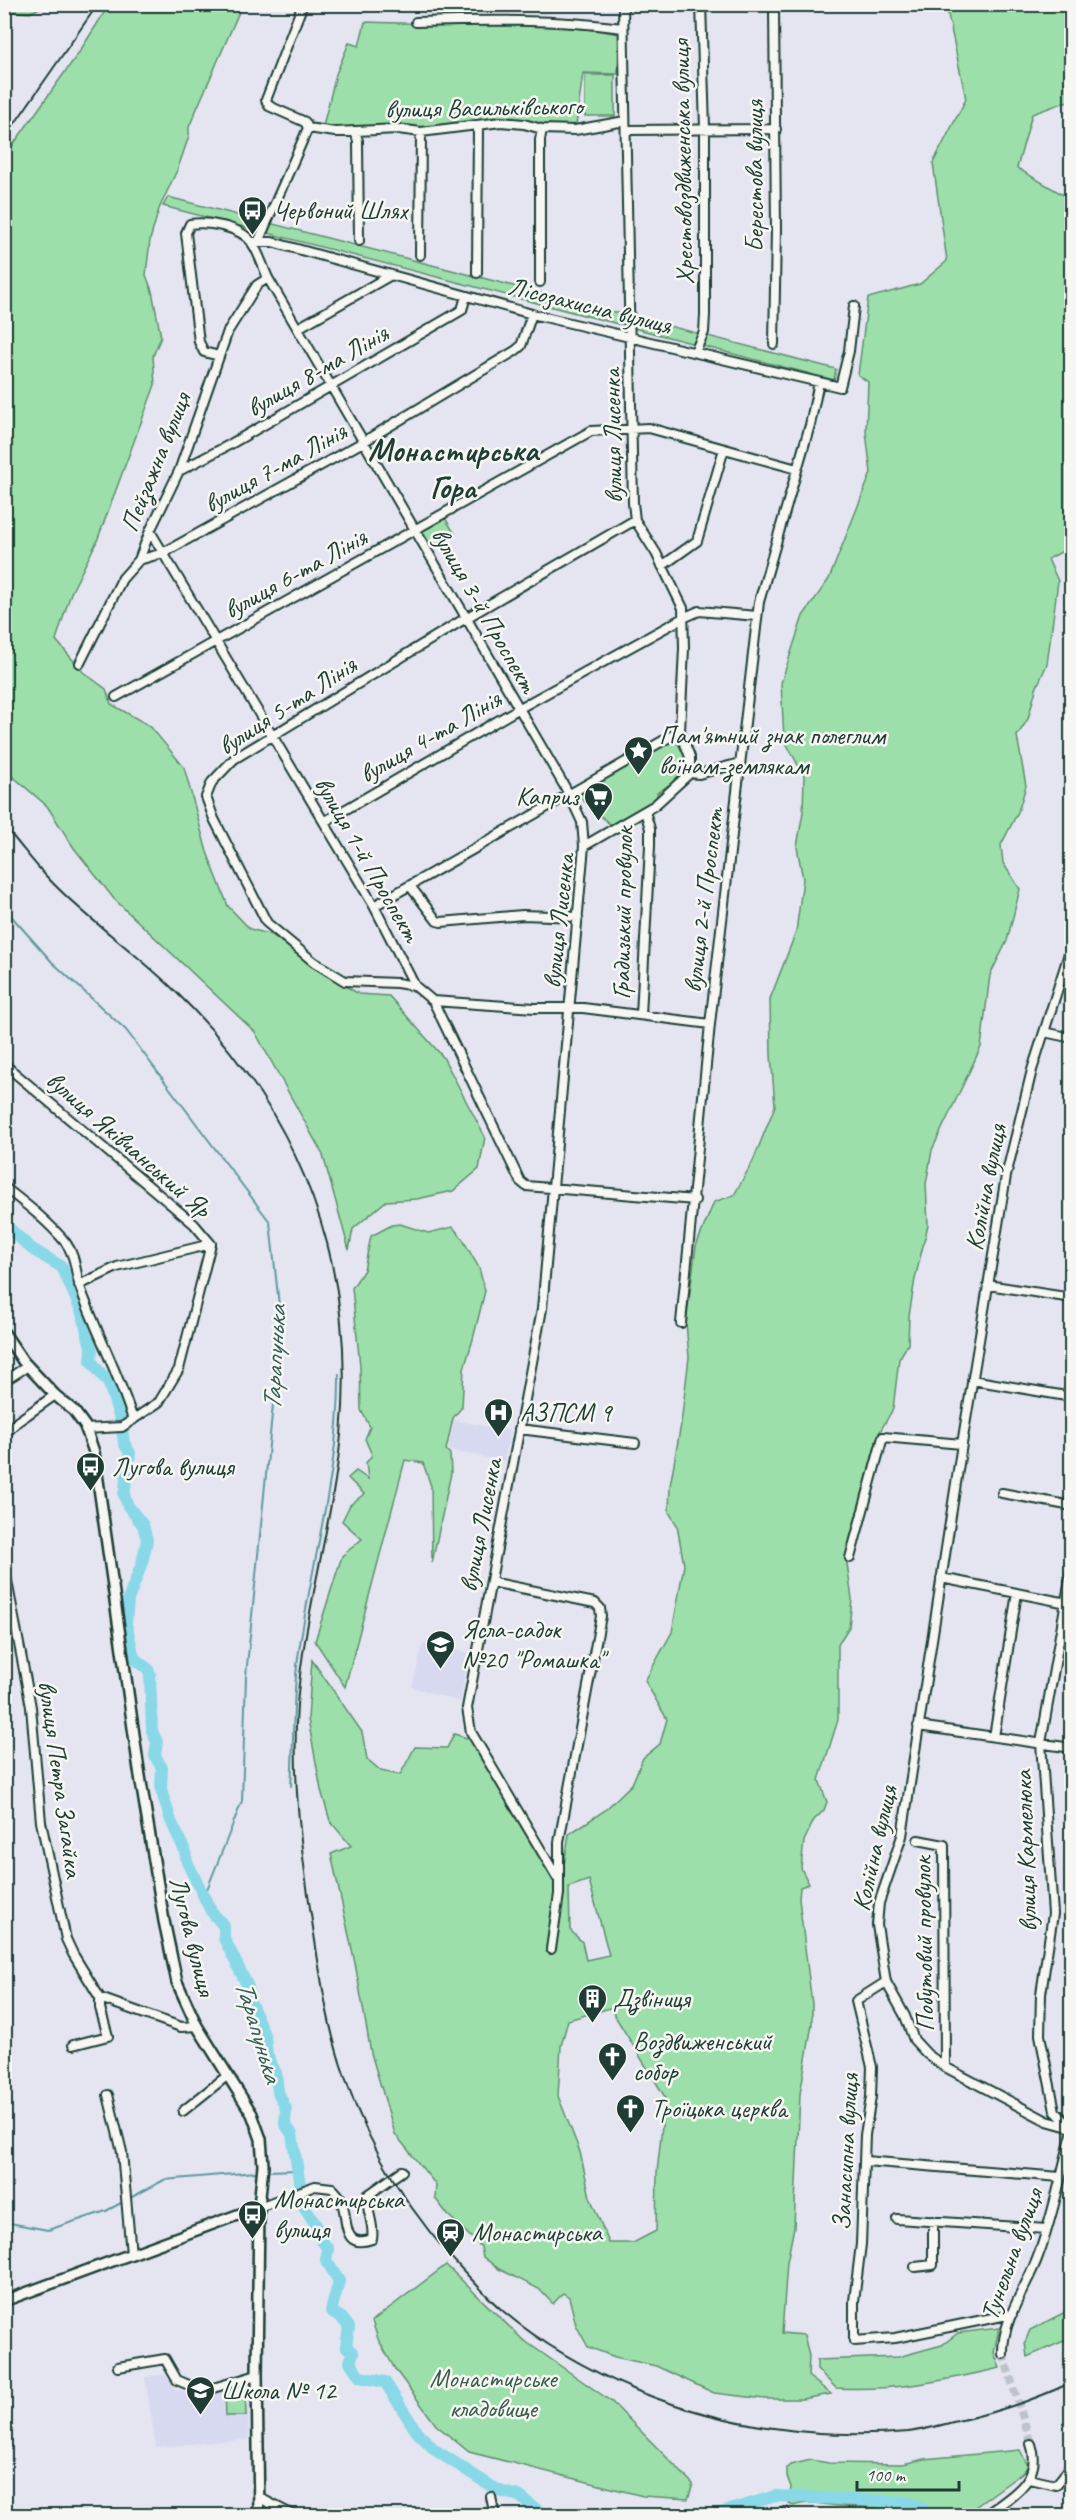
<svg xmlns="http://www.w3.org/2000/svg" width="1076" height="2520" font-family="Caveat,sans-serif">
  <rect width="100%" height="100%" fill="#e4e5f1"/>
  <filter id="ink" filterUnits="userSpaceOnUse"><feTurbulence type="fractalNoise" baseFrequency=".0167" numOctaves="2"/><feDisplacementMap in="SourceGraphic" scale="12" xChannelSelector="R" yChannelSelector="G"/><feConvolveMatrix kernelMatrix="1 2 1 2 8 2 1 2 1" color-interpolation-filters="sRGB"/></filter>
  <g filter="url(#ink)">
    <path fill="#d7d9f0" d="M454 1420 510 1431 504 1461 448 1450Z
      M423 1644 469 1653 460 1702 412 1687Z
      M165 2374 176 2390 204 2393 247 2380 249 2439 156 2447 145 2377Z"/>
    <path fill="#9ddfaa" stroke="#5e8e6f" stroke-width="1.5" fill-rule="evenodd" d="M5 4H45V5L30 13 5 11Z
      M109 5H242L189 127V136L178 168 159 209 150 240 146 275 152 291 161 337 153 356 155 385 97 541 71 593 56 640 83 672 106 689 111 704 150 726 184 767 207 852 228 906 250 929 272 935 323 973 359 994 389 996 443 1057 485 1137 479 1169 453 1191 417 1199 386 1201 353 1229 349 1250 323 1155 255 1032 114 899 74 848 47 806 10 774 5 765V156L80 51Z
      M946 5H1071V100L1032 114 1017 168 1072 200 1071 520 1067 525 1063 551 1048 559 1058 581 1047 664 1036 689 1028 719 1017 736 1026 786 1018 812 1001 845 1003 863 1020 889 1007 941 990 975 981 1047 932 1150 926 1184 928 1225 915 1279 909 1316 908 1344 899 1359 893 1409 878 1435 846 1557 852 1599 849 1627 838 1644V1720L819 1780 827 1802 824 1810 814 1820 804 1841 801 1868 809 1884 800 1887 799 1899 812 2004V2024L800 2094 794 2227 787 2262 782 2333 804 2335 809 2356 808 2376 831 2394 802 2399H765L714 2393 656 2366 615 2357 588 2347 576 2325 569 2297 563 2293 553 2304 539 2289 499 2269 483 2257 481 2247 448 2215 435 2198 436 2185 395 2134 371 2053 355 1963 331 1854 351 1846 330 1821 321 1790 308 1719 312 1660 362 1732 367 1759 381 1771 400 1775 415 1747 447 1748 454 1734 470 1739 553 1880 564 1865 569 1834 604 1811 632 1784 643 1758 660 1744 667 1719 645 1681 672 1632 684 1565 677 1525 669 1512 670 1486 681 1424 689 1357 686 1323 696 1246 714 1202 734 1195 753 1161 775 1106 771 1055 770 999 796 932 803 879 797 847 803 812 804 776 784 739 781 683 803 616 829 579 871 473 866 432 868 382 858 375 868 298 920 284 947 261 933 163 966 99ZM589 1880 609 1955 586 1960 582 1942 570 1930 569 1887ZM610 2008 665 2097 657 2173 656 2231 633 2243H609L590 2197 580 2152 558 2096 561 2046 568 2020Z
      M365 22C450 26 535 19 619 34L618 74 583 73 576 125H543L519 120 420 129 344 130 323 126 336 74 349 43 359 46Z
      M585 75H615V116H585Z
      M168 197 836 369 834 380 163 206Z
      M445 518 455 534 432 547 422 531Z
      M674 737 687 760 686 774 657 793V799L612 826 576 794Z
      M400 1224 428 1233 453 1227 462 1238 479 1268 485 1291 473 1339 464 1369 462 1407 453 1418 446 1450 450 1454 451 1473 432 1563 431 1486 423 1463 405 1460 345 1687 315 1641 342 1556 362 1539 342 1521 350 1505 364 1494 348 1478 356 1471 368 1479 366 1463 372 1455 365 1439 370 1427 361 1410 360 1366 352 1288 364 1270 371 1236 392 1225Z
      M446 2265 522 2339 612 2402 693 2484 688 2499 643 2496 469 2452 436 2425 395 2369 378 2339 372 2321Z
      M1071 2309V2338L1027 2357 1025 2342 1030 2330Z
      M999 2328 994 2353 1000 2368C944 2381 894 2391 836 2388L817 2369V2360L898 2357 942 2345 958 2333Z
      M225 2388H245L246 2416H226Z
      M1020 2450 1028 2466 1022 2473 964 2515H888L886 2510C871 2506 855 2507 839 2506 823 2505 809 2500 793 2506L789 2504 791 2487 787 2476V2468L790 2465 811 2460 829 2463 903 2464 924 2459Z"/>
    <g fill="none" stroke-linecap="round" stroke-linejoin="round">
      <path stroke="#5f9a9f" stroke-width="2" d="M4 908 52 962 126 1030 270 1222 281 1324 246 1676 242 1801 204 1897
        M291 1786C294 1743 292 1701 298 1658 311 1563 340 1470 339 1374
        M268 2171 298 2170
        M132 2197 164 2180 256 2172
        M4 2222 48 2230 106 2211 121 2203"/>
      <path stroke="#89d8e7" stroke-width="12" d="M4 1224 32 1249 62 1267 81 1310 92 1350 91 1361 109 1384 121 1422 124 1443 130 1453 124 1495 128 1506 143 1525 147 1540 142 1563 128 1600 126 1623 134 1658 148 1669 150 1674 152 1731 157 1742 155 1756 162 1768 161 1789 171 1821 185 1851 187 1862 211 1911 224 1926V1938L248 1987 250 2001 265 2037 267 2055 276 2073 278 2092 286 2109 285 2124 292 2134 303 2205 316 2225 315 2231 328 2249 326 2260 339 2281 331 2311 342 2318 349 2327 346 2346 353 2353 350 2362 360 2377 385 2382 417 2432 435 2450 491 2486 503 2492 519 2496 545 2516
        M711 2516 775 2496 906 2502 921 2507 927 2516"/>
      <path stroke="#bdc3cb" stroke-width="8" stroke-dasharray="8 4" stroke-linecap="butt" d="M1003 2354 1031 2444"/>
      <defs>
        <path id="minor" d="M774 8 776 230 774 344
          M416 22C485 20 555 19 623 28
          M308 128 335 132 398 129 421 132 501 122 524 124 542 129 575 130 625 121
          M626 130 776 129
          M355 131 358 141 359 241
          M259 240 308 128 305 122 269 106 266 100 303 4
          M252 242H272L532 314 840 387 849 351 854 306
          M420 255 421 132
          M477 273 478 125
          M540 282V140L542 129
          M298 328 391 275
          M695 352 704 332 705 315V128L701 4
          M219 356 204 352 199 342 186 233 190 224C207 221 242 227 252 243 259 253 263 267 268 278L569 794 582 822 584 846 542 1309 467 1708 471 1732 558 1879
          M179 471 229 445 462 310 466 296
          M150 531 374 906 415 986 433 1001 520 1181 526 1186 695 1200
          M139 560 163 553 363 442 515 351 521 346 532 314
          M662 566 697 541 724 449
          M80 663 122 579 139 560 150 531 179 471 228 331 257 285 268 278
          M116 697 591 431 649 428 797 469
          M690 773 699 774 740 763
          M324 822 518 709 683 618 699 611 757 616
          M584 846 655 805 690 773V757L680 731 684 648 683 608 656 553 635 520 633 503 623 4
          M410 886 437 921 441 922 523 915 578 917
          M374 906 680 731
          M1072 944 1032 1070 1006 1176 962 1444 902 1836 879 1903 877 1925 886 1982 905 2016 914 2040 927 2054 945 2067 1047 2121 1072 2128
          M415 986 397 983 345 981 314 962 267 923 214 819 206 797 212 782 234 759 466 618 635 520
          M433 1001 535 1008H583L710 1024
          M641 1015 650 846V829L645 811
          M1044 1032 1072 1038
          M4 1064 194 1224 211 1244 179 1369 159 1402 122 1427 85 1429
          M4 1187C26 1204 49 1222 66 1243 76 1257 75 1271 80 1287 96 1332 119 1374 133 1420
          M79 1285 117 1267 211 1244
          M988 1285 1072 1298
          M681 1323 710 1024 759 602 810 425 819 382
          M972 1380 1072 1397
          M4 1381 28 1366
          M519 1429 635 1443
          M4 1435 17 1422 55 1395
          M1002 1493 1072 1506
          M850 1558 883 1437 962 1444
          M4 1565 31 1707 41 1822 66 1939 73 1954 100 1998 181 2027 197 2026
          M941 1578 1072 1604
          M491 1582 595 1603 600 1608 601 1616 559 1842V1894L551 1949
          M918 1726 1072 1748
          M994 1737 1017 1593
          M918 1840 944 1845 945 2067
          M886 1982 856 2001 872 2067 871 2097 865 2135 861 2244 854 2301V2341L895 2338 1012 2314
          M73 2045 108 2036 100 2008V1998
          M108 2095 122 2152 131 2254
          M183 2111 228 2075
          M1070 2126 1055 2111 1040 2035 1041 1994 1053 1914 1041 1743 1072 1567
          M865 2161 1060 2177
          M259 2207 315 2186 332 2188C335 2191 339 2195 341 2199 349 2218 340 2250 372 2239 375 2223 365 2210 368 2195L402 2171
          M897 2219 1047 2229
          M915 2267 933 2265V2221
          M1003 2354C1002 2320 1025 2290 1037 2259 1053 2218 1060 2176 1072 2134
          M118 2367 165 2359 177 2380 203 2391 257 2375
          M1029 2479 1056 2485 1072 2465
          M491 2497 495 2516
          M260 2498 295 2516
          M785 2512V2516
          M984 2516C1009 2498 1044 2480 1031 2444"/>
        <path id="tertiary" d="M4 1333 23 1361 55 1395 74 1411 85 1426 94 1452 139 1770 164 1921 177 1982 197 2026 252 2114 261 2139 263 2165 259 2207 257 2375 259 2516
          M4 2301 259 2207"/>
      </defs>
      <use href="#minor" stroke="#1f3d34" stroke-width="12"/>
      <use href="#tertiary" stroke="#1f3d34" stroke-width="14"/>
      <use href="#minor" stroke="#f6f6f2" stroke-width="8"/>
      <use href="#tertiary" stroke="#f6f6f2" stroke-width="9"/>
      <path stroke="#1f3d34" stroke-width="2" d="M4 139 98 4
        M4 826C19 843 33 862 48 878 87 920 136 952 176 992 248 1062 301 1145 327 1243 343 1305 347 1372 341 1435 332 1526 304 1614 297 1705 292 1778 301 1850 312 1921 320 1973 327 2027 345 2077 371 2154 415 2221 471 2279 481 2289 491 2301 503 2311 543 2345 592 2372 640 2392 724 2426 818 2440 908 2432 923 2430 938 2426 953 2422 994 2413 1033 2401 1072 2382"/>
    </g>
  </g>
  <defs>
    <symbol id="bus-pin" viewBox="-11 -11 22 30"><path d="M0 17L-7.5 6A9.5 9.5 0 1 1 7.5 6Z" fill="#1f3d34" stroke="#f6f6f2"/><path d="M-5-6H5V4H4V6H2V4H-2V6H-4V4H-5ZM-3.5-4V0h7V-4ZM-3.5 1.2v1.5H-2V1.2ZM2 1.2v1.5H3.5V1.2Z" fill="#fff"/></symbol>
    <symbol id="sight-pin" viewBox="-11 -11 22 30"><path d="M0 17L-7.5 6A9.5 9.5 0 1 1 7.5 6Z" fill="#1f3d34" stroke="#f6f6f2"/><path d="M0-6L1.8-2.2L6-1.7L2.9 1.2L3.7 5.4L0 3.3L-3.7 5.4L-2.9 1.2L-6-1.7L-1.8-2.2Z" fill="#fff"/></symbol>
    <symbol id="supermarket-pin" viewBox="-11 -11 22 30"><path d="M0 17L-7.5 6A9.5 9.5 0 1 1 7.5 6Z" fill="#1f3d34" stroke="#f6f6f2"/><path d="M-6-5.5h2.5l.6 2H6L4.5 2H-2.5L-4.4-4H-6ZM-1.5 3.2a1.3 1.3 0 1 0 .1 0ZM3 3.2a1.3 1.3 0 1 0 .1 0Z" fill="#fff"/></symbol>
    <symbol id="hospital-pin" viewBox="-11 -11 22 30"><path d="M0 17L-7.5 6A9.5 9.5 0 1 1 7.5 6Z" fill="#1f3d34" stroke="#f6f6f2"/><path d="M-5-5h3v3.5h4V-5h3V5h-3V1.5h-4V5h-3Z" fill="#fff"/></symbol>
    <symbol id="school-pin" viewBox="-11 -11 22 30"><path d="M0 17L-7.5 6A9.5 9.5 0 1 1 7.5 6Z" fill="#1f3d34" stroke="#f6f6f2"/><path d="M0-5L7-2L0 1L-7-2ZM-4 1L0 2.5L4 1V4Q0 6-4 4Z" fill="#fff"/></symbol>
    <symbol id="building-pin" viewBox="-11 -11 22 30"><path d="M0 17L-7.5 6A9.5 9.5 0 1 1 7.5 6Z" fill="#1f3d34" stroke="#f6f6f2"/><path d="M-4-6H4V6H1V3H-1V6H-4ZM-2.5-4.3h1.7v1.8h-1.7ZM.8-4.3h1.7v1.8H.8ZM-2.5-1h1.7V.8h-1.7ZM.8-1h1.7V.8H.8Z" fill="#fff"/></symbol>
    <symbol id="church-pin" viewBox="-11 -11 22 30"><path d="M0 17L-7.5 6A9.5 9.5 0 1 1 7.5 6Z" fill="#1f3d34" stroke="#f6f6f2"/><path d="M-1.2-6h2.4v3.5h3.3v2.4h-3.3V6h-2.4V-.1h-3.3v-2.4h3.3Z" fill="#fff"/></symbol>
    <symbol id="station-pin" viewBox="-11 -11 22 30"><path d="M0 17L-7.5 6A9.5 9.5 0 1 1 7.5 6Z" fill="#1f3d34" stroke="#f6f6f2"/><path d="M-3-6H3Q5-6 5-4V2Q5 4 3 4L4.5 6H3L1.5 4h-3L-3 6H-4.5L-3 4Q-5 4-5 2V-4Q-5-6-3-6ZM-3.5-4v3h7v-3ZM-3.5 1v1.5H-2V1ZM2 1v1.5H3.5V1Z" fill="#fff"/></symbol>
  </defs>
  <g fill-rule="evenodd">
    <use href="#bus-pin" x="236" y="194" width="33" height="45"/>
    <use href="#sight-pin" x="622" y="734" width="33" height="45"/>
    <use href="#supermarket-pin" x="582" y="780" width="33" height="45"/>
    <use href="#hospital-pin" x="482" y="1396" width="33" height="45"/>
    <use href="#bus-pin" x="74" y="1450" width="33" height="45"/>
    <use href="#school-pin" x="424" y="1628" width="33" height="45"/>
    <use href="#building-pin" x="576" y="1982" width="33" height="45"/>
    <use href="#church-pin" x="596" y="2040" width="33" height="45"/>
    <use href="#church-pin" x="614" y="2092" width="33" height="45"/>
    <use href="#bus-pin" x="236" y="2198" width="33" height="45"/>
    <use href="#station-pin" x="434" y="2216" width="33" height="45"/>
    <use href="#school-pin" x="184" y="2374" width="33" height="45"/>
  </g>
  <g text-anchor="middle" stroke-width="5" stroke-linejoin="round" paint-order="stroke">
    <g font-size="26" fill="#1f3d34" stroke="#f6f6f2">
      <text transform="translate(484 107) rotate(-1)" y="9">вулиця Васильківського</text>
      <text transform="translate(682 162) rotate(-91)" y="9">Хрестовоздвиженська вулиця</text>
      <text transform="translate(754 176) rotate(-90)" y="9">Берестова вулиця</text>
      <text transform="translate(590 305) rotate(14)" y="9">Лісозахисна вулиця</text>
      <text transform="translate(317 370) rotate(-30)" y="9">вулиця 8-ма Лінія</text>
      <text transform="translate(612 436) rotate(-91)" y="9">вулиця Лисенка</text>
      <text transform="translate(155 462) rotate(-68)" y="9">Пейзажна вулиця</text>
      <text transform="translate(275 467) rotate(-29)" y="9">вулиця 7-ма Лінія</text>
      <text transform="translate(295 573) rotate(-29)" y="9">вулиця 6-та Лінія</text>
      <text transform="translate(485 610) rotate(60)" y="9">вулиця 3-й Проспект</text>
      <text transform="translate(287 705) rotate(-33)" y="9">вулиця 5-та Лінія</text>
      <text transform="translate(430 736) rotate(-30)" y="9">вулиця 4-та Лінія</text>
      <text transform="translate(368 859) rotate(60)" y="9">вулиця 1-й Проспект</text>
      <text transform="translate(703 900) rotate(-83)" y="9">вулиця 2-й Проспект</text>
      <text transform="translate(622 913) rotate(-89)" y="9">Градизький провулок</text>
      <text transform="translate(558 921) rotate(-84)" y="9">вулиця Лисенка</text>
      <text transform="translate(129 1144) rotate(41)" y="9">вулиця Яківчанський Яр</text>
      <text transform="translate(985 1187) rotate(-79)" y="9">Колійна вулиця</text>
      <text transform="translate(480 1525) rotate(-79)" y="9">вулиця Лисенка</text>
      <text transform="translate(61 1779) rotate(82)" y="9">вулиця Петра Загайка</text>
      <text transform="translate(874 1848) rotate(-77)" y="9">Колійна вулиця</text>
      <text transform="translate(1025 1851) rotate(-92)" y="9">вулиця Кармелюка</text>
      <text transform="translate(193 1936) rotate(76)" y="9">Лугова вулиця</text>
      <text transform="translate(923 1944) rotate(-91)" y="9">Побутовий провулок</text>
      <text transform="translate(845 2152) rotate(-87)" y="9">Занасипна вулиця</text>
      <text transform="translate(1011 2254) rotate(-70)" y="9">Тунельна вулиця</text>
    </g>
    <g font-size="26" fill="#1f3d34" stroke="#f6f6f2" text-anchor="start">
      <text x="273" y="219">Червоний Шлях</text>
      <text x="659" y="744">Пам'ятний знак полеглим<tspan x="659" dy="30">воїнам-землякам</tspan></text>
      <text x="578" y="805" text-anchor="end">Каприз</text>
      <text x="520" y="1421">АЗПСМ 9</text>
      <text x="112" y="1475">Лугова вулиця</text>
      <text x="462" y="1638">Ясла-садок<tspan x="462" dy="30">№20 "Ромашка"</tspan></text>
      <text x="613" y="2007">Дзвіниця</text>
      <text x="633" y="2050">Воздвиженський<tspan x="633" dy="30">собор</tspan></text>
      <text x="651" y="2117">Троїцька церква</text>
      <text x="274" y="2208">Монастирська<tspan x="274" dy="30">вулиця</tspan></text>
      <text x="472" y="2241">Монастирська</text>
      <text x="221" y="2399">Школа № 12</text>
    </g>
    <g font-size="26" fill="#385d4c" stroke="#f6f6f2">
      <text x="493" y="2387">Монастирське<tspan x="493" dy="30">кладовище</tspan></text>
    </g>
    <g font-size="27" font-style="italic" fill="#345c58" stroke="#f6f6f2">
      <text transform="translate(274 1358) rotate(-87)" y="9">Тарапунька</text>
      <text transform="translate(259 2031) rotate(73)" y="9">Тарапунька</text>
    </g>
    <g font-size="32" font-weight="bold" fill="#1f3d34" stroke="#f6f6f2">
      <text x="453" y="461">Монастирська<tspan x="453" dy="37">Гора</tspan></text>
    </g>
  </g>
  <rect width="1076" height="2520" fill="none" stroke="#f6f6f2" stroke-width="24"/>
  <rect x="12" y="12" width="1052" height="2496" fill="none" stroke="#1f3d34" stroke-width="2" filter="url(#ink)"/>
  <path d="M857 2481v9h102v-9" fill="none" stroke="#1f3d34" stroke-width="3"/>
  <text x="866" y="2481" font-size="18" fill="#1f3d34" stroke="#f6f6f2" stroke-width="4.5" paint-order="stroke">100 m</text>
</svg>
